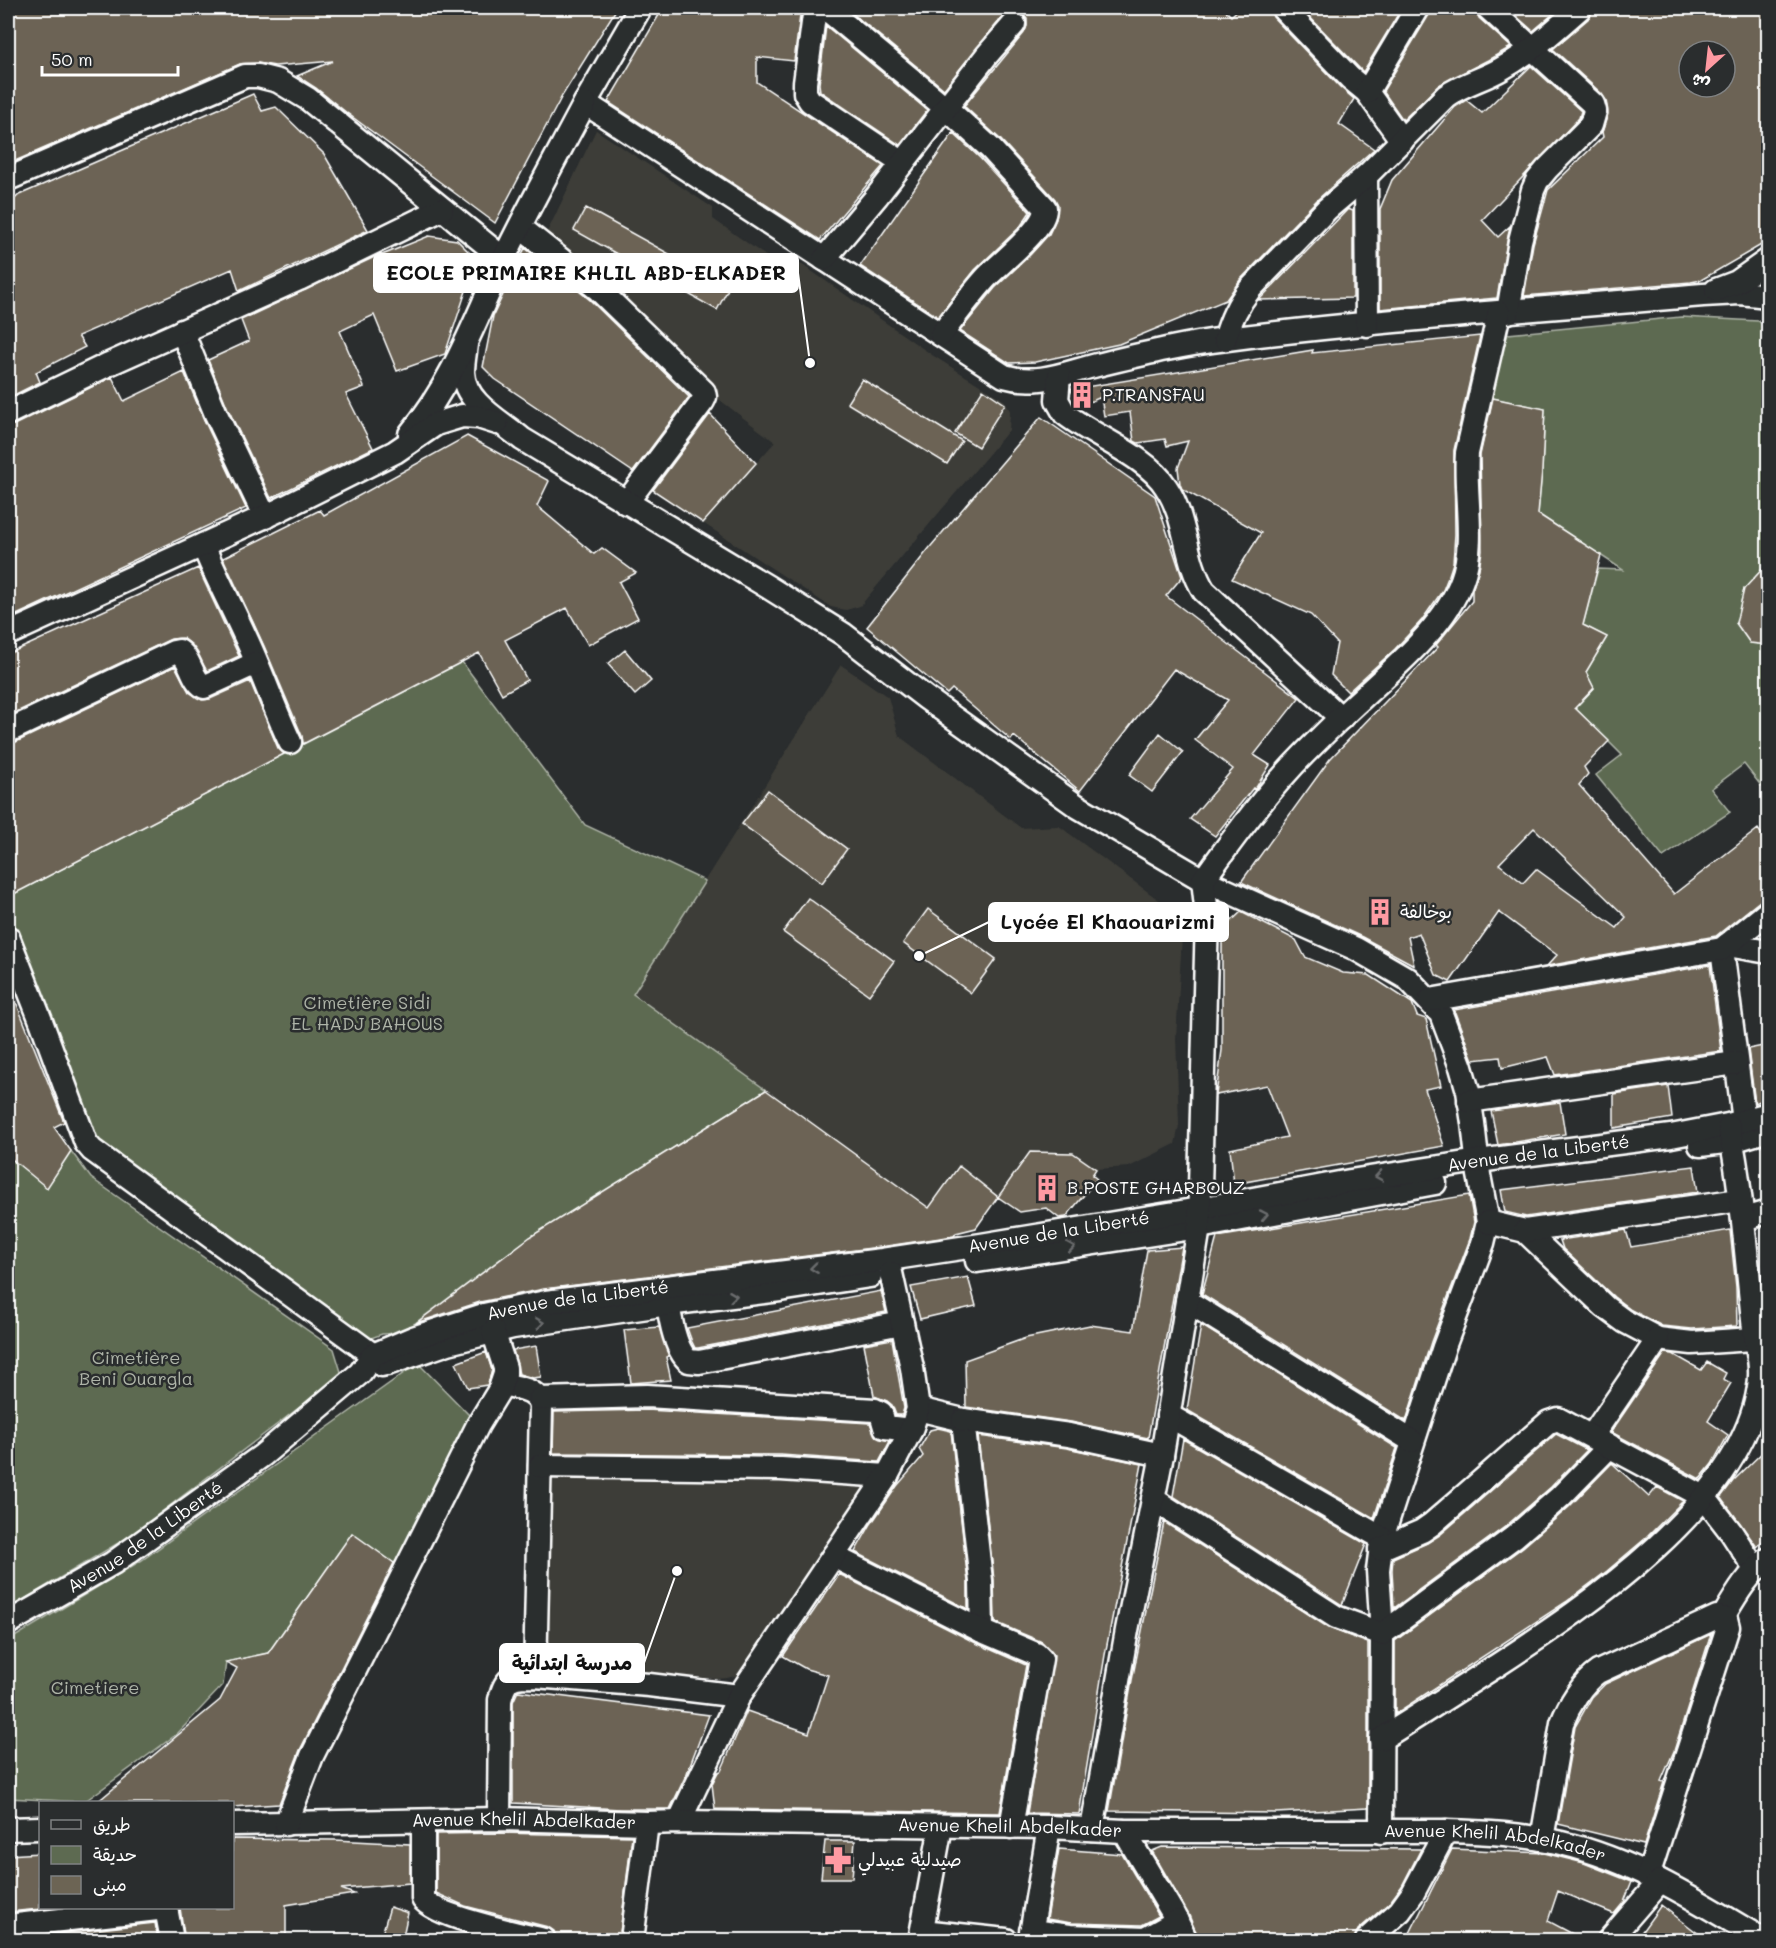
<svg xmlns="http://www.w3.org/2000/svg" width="1776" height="1948" font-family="Mali,'Playpen Sans Arabic',sans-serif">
  <rect width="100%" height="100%" fill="#2a2d2e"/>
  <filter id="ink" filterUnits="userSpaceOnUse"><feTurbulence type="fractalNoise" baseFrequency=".0167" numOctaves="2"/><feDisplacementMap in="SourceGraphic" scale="12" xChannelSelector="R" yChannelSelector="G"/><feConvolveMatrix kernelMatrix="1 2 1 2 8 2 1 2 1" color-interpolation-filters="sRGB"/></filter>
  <g filter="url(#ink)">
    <path fill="#3e3e39" d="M596 130 713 208V219L780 266 794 259 932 355 1005 401 1010 411 1009 430 860 606 846 610 831 607 703 523 775 442 682 371 542 243Z
      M841 665 888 697 899 736 1021 828 1059 826 1183 918 1176 1038 1179 1125 1175 1144 1129 1167 1096 1169 1073 1153 1030 1152 998 1197 959 1166 929 1208 633 994Z
      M553 1473 871 1480 739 1675 727 1678 716 1679 538 1662Z"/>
    <path fill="#5d6a51" stroke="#aeb4a8" stroke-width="1.5" d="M1681 317 1758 321 1768 328V563L1744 589 1736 623 1750 643 1768 645V783L1762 787 1744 764 1711 789 1730 812 1663 857 1596 775 1622 755 1575 708 1594 688 1586 672 1607 637 1583 625 1598 569 1623 570 1538 514 1542 471 1545 409 1487 397 1508 334Z
      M462 662 585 825 705 881 633 994 766 1090 530 1237 402 1333 382 1334 366 1340 98 1151 8 929V897Z
      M71 1151 91 1178 334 1349 342 1375 130 1536 8 1609V1156L47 1187Z
      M418 1363 469 1415 400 1568 352 1533 268 1653 226 1662 223 1685 177 1734 84 1802 8 1798V1641L142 1560Z"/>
    <path fill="#6c6454" stroke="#fff" stroke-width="1.5" fill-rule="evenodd" d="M8 8H617L562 96 495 223 347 113 316 88 297 76 333 61 275 66 258 63 240 64 8 164Z
      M663 8H801L794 61 757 57V82L883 166 820 240 608 102Z
      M846 8H1223L1231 16 1240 8H1270L1273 17 1340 87 1354 99 1339 124 1374 149 1317 200 1240 280 1226 300 1119 344 1035 362 1009 363 960 331 995 288 1030 255 1049 234 1056 219 1058 205 1055 199 1000 139 964 106 1024 33 1027 26V19L1023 14 1017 11H1010L1004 15 944 89Z
      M1301 8H1402L1363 72Z
      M1430 8H1475L1479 18 1511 47 1488 60 1439 85 1403 120 1383 91 1429 15Z
      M1507 8H1560L1533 31Z
      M1593 8H1768V241L1701 280 1691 282 1524 296 1533 244 1548 190 1603 137 1602 132 1608 114 1606 100 1602 94 1553 49 1589 18ZM1689 51H1725V87H1689Z
      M826 26 927 110 900 145 820 91 819 84Z
      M1531 66 1581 111 1579 118 1482 220 1498 237 1510 226 1497 298 1380 309V209L1392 180 1455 107 1466 100 1482 113Z
      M253 94 262 111 276 107 324 154 368 230 239 291 232 269 78 336 85 347 36 372 40 382 8 398V205L19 195Z
      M953 133 980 158 1030 212 1020 227 975 270 938 317 860 266Z
      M586 208 729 287 717 310 574 230Z
      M1348 209 1353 211V298L1259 300Z
      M429 236 457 240 472 255 474 267 445 354 397 371 374 315 340 331 364 387 346 394 373 448 271 498 228 409 208 360 249 341 241 320 381 254 382 255Z
      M525 248 590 300 689 397 633 472 495 379 483 367 493 316Z
      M1480 336 1454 450 1455 534 1453 563 1449 575 1443 590 1422 620 1395 649 1348 692 1331 675 1337 643 1311 615 1232 579 1261 533 1182 489 1180 484 1178 468 1188 441 1167 446 1165 439 1138 443 1134 441 1130 412 1104 416 1101 397 1078 407 1071 389 1084 383 1086 387 1313 350 1312 353Z
      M184 372 204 420 246 508 8 619V426L14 425 112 377 124 401Z
      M862 379 962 441 947 464 847 403Z
      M983 389 1005 404 978 447 955 433Z
      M1493 398 1545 409 1542 471 1538 514 1601 555 1583 625 1607 637 1586 672 1594 688 1575 708 1609 741 1584 767 1588 774 1579 785 1674 894 1758 829 1768 843V899L1760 901 1716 936 1547 966 1557 955 1499 912 1450 982 1436 975 1419 933 1408 937 1414 965 1362 937 1241 882 1330 759 1438 647 1436 645 1472 601V590L1479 569 1482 551 1480 455ZM1534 828 1626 917 1617 928 1536 869 1523 883 1499 864Z
      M710 414 756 463 703 523 653 490Z
      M1041 417 1155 496 1182 577 1166 596 1299 698 1254 755 1270 765 1257 786 1255 789 1253 788 1215 836 1190 819 1233 769 1195 740 1228 700 1174 669 1080 791 1014 736 1011 740 952 689 947 694 867 627 931 546Z
      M467 436 549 481 537 506 594 554 602 548 636 573 619 582 638 618 588 645 567 608 505 640 527 680 502 694 479 653 303 744 302 736 264 646 223 558 320 510 324 515Z
      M1768 563V645L1750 643 1736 623 1744 589Z
      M198 568 239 656 207 671 192 645 183 638 171 639 8 716V654Z
      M625 650 651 681 635 695 608 664Z
      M175 666 189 692 202 700 210 699 250 681 278 748 284 754 8 897V744L14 743Z
      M1160 733 1183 752 1152 792 1129 775Z
      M768 790 847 849 822 883 742 824Z
      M808 898 894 961 869 995 783 932Z
      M928 909 996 959 971 993 903 943Z
      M1241 912 1296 940 1305 957 1343 973 1369 975 1412 1003 1417 1016 1426 1019 1441 1086 1425 1089 1444 1146 1234 1184 1230 1149 1287 1137 1267 1085 1216 1095 1222 1050V930Z
      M1710 965 1721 1051 1555 1075 1548 1057 1502 1068 1500 1057 1473 1060 1454 1010Z
      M8 982 64 1122 54 1127 71 1151 47 1188 8 1156Z
      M1768 1045V1098L1755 1103 1748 1049Z
      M1668 1086 1672 1118 1614 1128V1094Z
      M766 1090 929 1208 959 1166 998 1197 976 1228 956 1233 954 1236 880 1247 544 1289 480 1302 416 1323 530 1237Z
      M1560 1102 1565 1134 1498 1145 1491 1111Z
      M1030 1152 1073 1153 1096 1169 1092 1175 1097 1179 1066 1217 1059 1218 1046 1208 1020 1212 998 1197Z
      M1694 1166 1698 1192 1526 1217 1505 1212 1501 1190Z
      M1469 1195 1474 1222 1470 1239 1431 1342 1406 1421 1202 1294 1217 1237Z
      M1626 1230 1631 1247 1730 1230 1736 1287 1737 1326 1692 1329 1662 1326 1631 1310 1614 1297 1563 1249 1560 1240Z
      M1182 1247 1148 1438 1071 1422 966 1407 965 1360 1026 1338 1090 1325 1133 1331 1147 1250Z
      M968 1277 976 1306 920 1319 911 1287Z
      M881 1291 886 1312 698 1348H695L692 1342 687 1328Z
      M1201 1325 1397 1448 1374 1518 1187 1410Z
      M659 1327 669 1356 666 1357 671 1380 631 1383 624 1330Z
      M892 1339 904 1408 902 1415H896L892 1405 887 1401 874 1396 864 1344Z
      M536 1346 541 1377 533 1378 519 1374 513 1350Z
      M486 1352 492 1370 488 1383 487 1385 468 1388 456 1363Z
      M1665 1353 1673 1354 1701 1370 1707 1362 1726 1373 1723 1379 1731 1383 1708 1421 1728 1435 1712 1464 1700 1479 1611 1432Z
      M647 1410 870 1423 876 1437 890 1441 879 1462 781 1455 553 1453 554 1412Z
      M938 1428 951 1431 968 1582V1609L855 1552 871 1524 897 1486 923 1456 919 1449 930 1430Z
      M1556 1434 1587 1450 1551 1487 1506 1526 1394 1608 1392 1570 1393 1558 1427 1543 1440 1535Z
      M978 1436 1067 1448 1142 1464 1105 1655 1079 1814 1027 1813 1054 1655 1042 1642 995 1622 994 1580Z
      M1183 1439 1366 1544 1342 1605 1173 1496Z
      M1768 1447V1536L1757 1547 1721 1497 1733 1481Z
      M1612 1463 1649 1497 1657 1487 1683 1501 1646 1538 1607 1571 1566 1602 1395 1714V1641L1523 1547 1569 1507Z
      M1164 1522 1329 1628 1368 1643V1808L1276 1813 1109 1811 1132 1680Z
      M352 1533 394 1563 300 1750 279 1804 232 1807V1803H96L220 1700 237 1668 226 1662 268 1653Z
      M839 1574 976 1643 1026 1665 1000 1813 715 1809 712 1784 718 1772 721 1771 747 1711 809 1733 828 1675 806 1669 783 1656Z
      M1711 1634 1674 1751 1661 1781 1664 1782 1644 1845 1558 1824 1575 1727 1592 1697 1605 1684Z
      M518 1691 709 1715 687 1773 670 1809H620L513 1803V1702Z
      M499 1833 632 1836 619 1941H557L554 1931 548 1927 465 1906 436 1893V1834Z
      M232 1839 335 1840 410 1844V1883L341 1889 354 1894 286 1905V1941H185L180 1908H232Z
      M825 1841H855L852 1878H821Z
      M1162 1847 1421 1849 1402 1886 1390 1902 1358 1930 1354 1941H1199L1189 1915 1152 1851Z
      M1059 1849 1122 1854 1159 1916 1142 1925 1071 1923 1047 1919Z
      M1452 1849 1544 1853 1584 1863 1632 1882 1624 1902 1614 1914 1558 1891 1548 1921 1586 1941H1406Z
      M40 1853V1908H51L8 1912V1855Z
      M1661 1905 1708 1941H1635Z
      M390 1907 408 1913 402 1941H380Z
      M155 1923 158 1941H8V1939Z"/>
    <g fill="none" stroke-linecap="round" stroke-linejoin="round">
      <defs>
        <g id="minor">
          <path d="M640 8 585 103 1004 376C1038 386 1065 373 1097 365 1139 355 1183 344 1227 339 1385 319 1544 309 1703 295L1740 293 1768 296"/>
          <path d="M815 8 805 83V93L810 101 903 163"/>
          <path d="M825 8 946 108 990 148 1045 208C1046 229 999 263 985 279 969 297 955 316 941 335"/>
          <path d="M1283 8 1350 78 1367 92 1402 141"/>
          <path d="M1488 8 1593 104 1595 111 1591 125 1547 169 1537 181 1533 190 1520 241 1508 312"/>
          <path d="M1367 92 1417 8"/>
          <path d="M1366 176 1367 325"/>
          <path d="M8 179 245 76H258L278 81 308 99 504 259"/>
          <path d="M520 227 599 290 704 392 705 397 703 401 626 503"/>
          <path d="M824 259 877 196 987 55 1014 24"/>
          <path d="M1716 290 1737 282 1768 260"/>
          <path d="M182 331 216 414 265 517"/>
          <path d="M1225 339C1231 320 1237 305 1250 289L1327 209 1366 176 1446 96C1463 84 1484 79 1501 69 1531 52 1555 30 1580 8"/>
          <path d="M466 344C465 353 463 363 463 372 464 403 501 421 522 439L768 587 843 634 926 698 1077 806 1203 880 1356 949 1408 979 1441 1014 1461 1067 1468 1091 1473 1123 1479 1175 1488 1222 1483 1243 1444 1347 1382 1538 1378 1570 1382 1634 1381 1832"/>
          <path d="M1059 376 1057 400 1065 414C1094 437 1147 456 1166 487 1187 518 1184 559 1204 591L1341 718"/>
          <path d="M8 413 109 364 299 279 442 209"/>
          <path d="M410 434C452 384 475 321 502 262 528 208 557 156 585 103"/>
          <path d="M203 545C216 577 232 607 246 638 262 672 274 708 290 742"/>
          <path d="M8 634 277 511 395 452 436 424 462 416 478 417 497 423"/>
          <path d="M8 731 174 652 179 651C192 660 191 679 204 687L256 663"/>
          <path d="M8 937 41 1021 86 1143 92 1150 373 1355 382 1365"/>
          <path d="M1727 945 1768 952"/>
          <path d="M1722 949 1744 1121"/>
          <path d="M1430 1000 1722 949 1768 912"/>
          <path d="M1469 1101 1736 1063"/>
          <path d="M1700 1145 1732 1141 1768 1130"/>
          <path d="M1743 1219 1768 1212"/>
          <path d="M1488 1222 1525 1231 1605 1307 1624 1321 1658 1339 1692 1343 1768 1338"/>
          <path d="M1525 1231 1740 1200"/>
          <path d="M977 1261 1199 1227 1435 1183"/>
          <path d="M667 1291C668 1309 674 1350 689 1361L699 1362 902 1323"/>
          <path d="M1187 1301 1412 1441"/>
          <path d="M387 1364 448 1343 513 1327 668 1304 780 1290 870 1276"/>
          <path d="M502 1384C517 1388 538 1388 541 1406L535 1676"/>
          <path d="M540 1399 647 1396 875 1410 881 1413 885 1427 911 1430"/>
          <path d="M918 1409 963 1420 981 1581 982 1631"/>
          <path d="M1168 1415 1382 1538"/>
          <path d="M963 1420 1069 1435 1162 1455"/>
          <path d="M1592 1436 1658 1339"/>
          <path d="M540 1466 781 1469 887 1476"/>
          <path d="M1153 1499 1336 1617 1382 1634 1514 1537 1560 1497 1610 1446"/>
          <path d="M1380 1549 1422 1531 1432 1524 1549 1422 1558 1419 1704 1497 1731 1532 1755 1569"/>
          <path d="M833 1556 982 1631 1036 1654 1041 1659 1011 1827"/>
          <path d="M1723 1617C1736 1595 1748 1574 1768 1559"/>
          <path id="s1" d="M8 1623 113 1563 263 1455 360 1373 373 1355 413 1338 484 1315 546 1302 882 1260 981 1245 1199 1209 1350 1181 1478 1161 1671 1136 1728 1125 1768 1114"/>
          <path d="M1381 1739C1420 1715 1458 1690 1496 1666 1589 1605 1741 1504 1759 1387 1763 1364 1755 1343 1753 1320 1746 1256 1742 1190 1729 1127"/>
          <path d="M499 1819 500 1700C506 1676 512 1676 535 1676L649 1685 739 1696"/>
          <path d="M423 1821V1899C436 1917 519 1934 544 1940"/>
          <path d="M679 1822 739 1696 887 1476 911 1430 918 1409 912 1368 891 1273"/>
          <path id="s2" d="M232 1824 499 1819 647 1823 679 1822 1049 1827 1124 1831H1446C1485 1832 1523 1834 1561 1843 1634 1860 1700 1902 1763 1940"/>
          <path d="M286 1824 312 1756 478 1425 500 1389 505 1374V1368L493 1331"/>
          <path d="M8 1829 40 1828"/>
          <path d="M1092 1829 1127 1630 1162 1455 1199 1227 1207 915 1203 880C1235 836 1268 790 1306 752 1325 733 1343 715 1362 698 1396 666 1446 625 1462 580 1476 543 1464 493 1467 453L1499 313"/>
          <path d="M1124 1831 1171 1910 1186 1940"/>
          <path d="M1542 1839 1562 1723C1569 1705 1582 1683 1598 1672L1717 1617 1726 1619 1728 1627 1648 1876"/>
          <path d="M8 1926 166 1908 172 1940"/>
          <path d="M922 1931 1006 1940"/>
          <path d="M1031 1931 1070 1936 1145 1939 1177 1921"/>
          <path d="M632 1940 647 1823"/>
          <path d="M920 1940 941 1826"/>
          <path d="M1030 1940 1049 1827"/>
          <path d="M1367 1940 1400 1911 1413 1893 1446 1831"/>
          <path d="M1609 1940 1660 1881"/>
        </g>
      </defs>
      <use href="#minor" stroke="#fff" stroke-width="27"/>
      <use href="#minor" stroke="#2a2d2e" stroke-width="22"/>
    </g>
    <defs><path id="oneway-chevron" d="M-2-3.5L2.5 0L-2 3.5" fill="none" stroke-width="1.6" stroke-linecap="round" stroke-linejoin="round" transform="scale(1.5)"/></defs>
    <g stroke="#6a6c6d">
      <use href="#oneway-chevron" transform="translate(1379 1176) rotate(171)"/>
      <use href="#oneway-chevron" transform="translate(1264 1215) rotate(-11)"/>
      <use href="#oneway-chevron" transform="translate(1071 1247) rotate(-9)"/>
      <use href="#oneway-chevron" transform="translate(814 1268) rotate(173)"/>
      <use href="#oneway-chevron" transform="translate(733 1296) rotate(-7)"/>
      <use href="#oneway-chevron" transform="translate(540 1323) rotate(-8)"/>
    </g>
  </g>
  <defs>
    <symbol id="building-bare" viewBox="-9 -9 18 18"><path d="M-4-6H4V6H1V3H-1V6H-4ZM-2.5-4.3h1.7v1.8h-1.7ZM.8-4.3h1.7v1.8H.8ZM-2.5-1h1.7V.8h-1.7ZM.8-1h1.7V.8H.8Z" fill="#ff9aa2" stroke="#2a2d2e" stroke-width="2.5" paint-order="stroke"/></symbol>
    <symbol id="pharmacy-bare" viewBox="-9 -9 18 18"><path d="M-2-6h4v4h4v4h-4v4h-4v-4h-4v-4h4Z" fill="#ff9aa2" stroke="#2a2d2e" stroke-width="2.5" paint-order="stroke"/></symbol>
  </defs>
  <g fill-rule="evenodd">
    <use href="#building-bare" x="1063" y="376" width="38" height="38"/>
    <use href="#building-bare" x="1361" y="893" width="38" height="38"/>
    <use href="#building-bare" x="1028" y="1169" width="38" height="38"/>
    <use href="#pharmacy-bare" x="819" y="1841" width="38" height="38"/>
  </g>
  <g text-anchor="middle" stroke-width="5" stroke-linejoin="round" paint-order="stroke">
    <g font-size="18" fill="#fff" stroke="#2a2d2e" text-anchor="start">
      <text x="1102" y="401">P.TRANSFAU</text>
      <text x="1400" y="918">بوخالفة</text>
      <text x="1067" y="1194">B.POSTE GHARBOUZ</text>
      <text x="858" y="1866">صيدلية عبيدلي</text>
    </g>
    <g font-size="18" fill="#aeb4a8" stroke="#2a2d2e">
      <text x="367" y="1009">Cimetière Sidi<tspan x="367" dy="21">EL HADJ BAHOUS</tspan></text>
      <text x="136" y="1364">Cimetière<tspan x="136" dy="21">Beni Ouargla</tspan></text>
      <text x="95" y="1694">Cimetiere</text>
    </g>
    <g font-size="18" fill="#fff" stroke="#2a2d2e">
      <text dy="6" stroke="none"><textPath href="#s1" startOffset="1640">Avenue de la Liberté</textPath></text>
      <text dy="6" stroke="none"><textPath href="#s1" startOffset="1154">Avenue de la Liberté</textPath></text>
      <text dy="6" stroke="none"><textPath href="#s1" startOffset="668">Avenue de la Liberté</textPath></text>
      <text dy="6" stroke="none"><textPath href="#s1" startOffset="162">Avenue de la Liberté</textPath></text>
      <text dy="6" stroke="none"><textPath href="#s2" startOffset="292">Avenue Khelil Abdelkader</textPath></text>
      <text dy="6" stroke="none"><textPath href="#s2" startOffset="778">Avenue Khelil Abdelkader</textPath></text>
      <text dy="6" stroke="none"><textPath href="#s2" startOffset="1264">Avenue Khelil Abdelkader</textPath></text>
    </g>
  </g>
  <path fill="none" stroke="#fff" stroke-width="2" d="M810 363L798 273M919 956L989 922M677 1571L644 1663"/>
  <g fill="#fff" stroke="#2a2d2e" stroke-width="2">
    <circle cx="810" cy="363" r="6"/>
    <circle cx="919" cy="956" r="6"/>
    <circle cx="677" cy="1571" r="6"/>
  </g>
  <g fill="#fff" stroke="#fff" stroke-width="2">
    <rect x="374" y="254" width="424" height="38" rx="6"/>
    <rect x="989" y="903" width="239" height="38" rx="6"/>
    <rect x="500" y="1644" width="144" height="38" rx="6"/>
  </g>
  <g font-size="20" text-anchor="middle" font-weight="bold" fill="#111">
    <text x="586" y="280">ECOLE PRIMAIRE KHLIL ABD-ELKADER</text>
    <text x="1108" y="929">Lycée El Khaouarizmi</text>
    <text x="572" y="1670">مدرسة ابتدائية</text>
  </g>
  <rect width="1776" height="1948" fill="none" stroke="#2a2d2e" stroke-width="30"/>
  <rect x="15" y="15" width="1746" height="1918" fill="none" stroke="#fff" stroke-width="2" filter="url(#ink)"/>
  <rect x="39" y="1801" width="195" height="108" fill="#2a2d2e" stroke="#7f8182" stroke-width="1.5"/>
  <rect x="51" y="1820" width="30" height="9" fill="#2a2d2e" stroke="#7f8182" stroke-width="1.5"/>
  <text x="93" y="1831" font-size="18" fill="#ffffff">طريق</text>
  <rect x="51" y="1846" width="30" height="18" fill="#5d6a51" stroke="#7f8182" stroke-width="1.5"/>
  <text x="93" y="1861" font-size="18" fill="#ffffff">حديقة</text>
  <rect x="51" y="1876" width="30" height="18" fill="#6c6454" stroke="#7f8182" stroke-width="1.5"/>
  <text x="93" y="1891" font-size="18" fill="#ffffff">مبنى</text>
  <g transform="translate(1707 69) rotate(207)"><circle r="28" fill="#2a2d2e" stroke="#7f8182" stroke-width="1.5"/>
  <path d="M0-4.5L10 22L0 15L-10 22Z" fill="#ff9aa2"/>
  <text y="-9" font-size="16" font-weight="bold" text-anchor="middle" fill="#ffffff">ش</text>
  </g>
  <path d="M42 66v9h136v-9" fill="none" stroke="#ffffff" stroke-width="3"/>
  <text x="51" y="66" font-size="18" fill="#ffffff" stroke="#2a2d2e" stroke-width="4.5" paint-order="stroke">50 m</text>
</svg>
